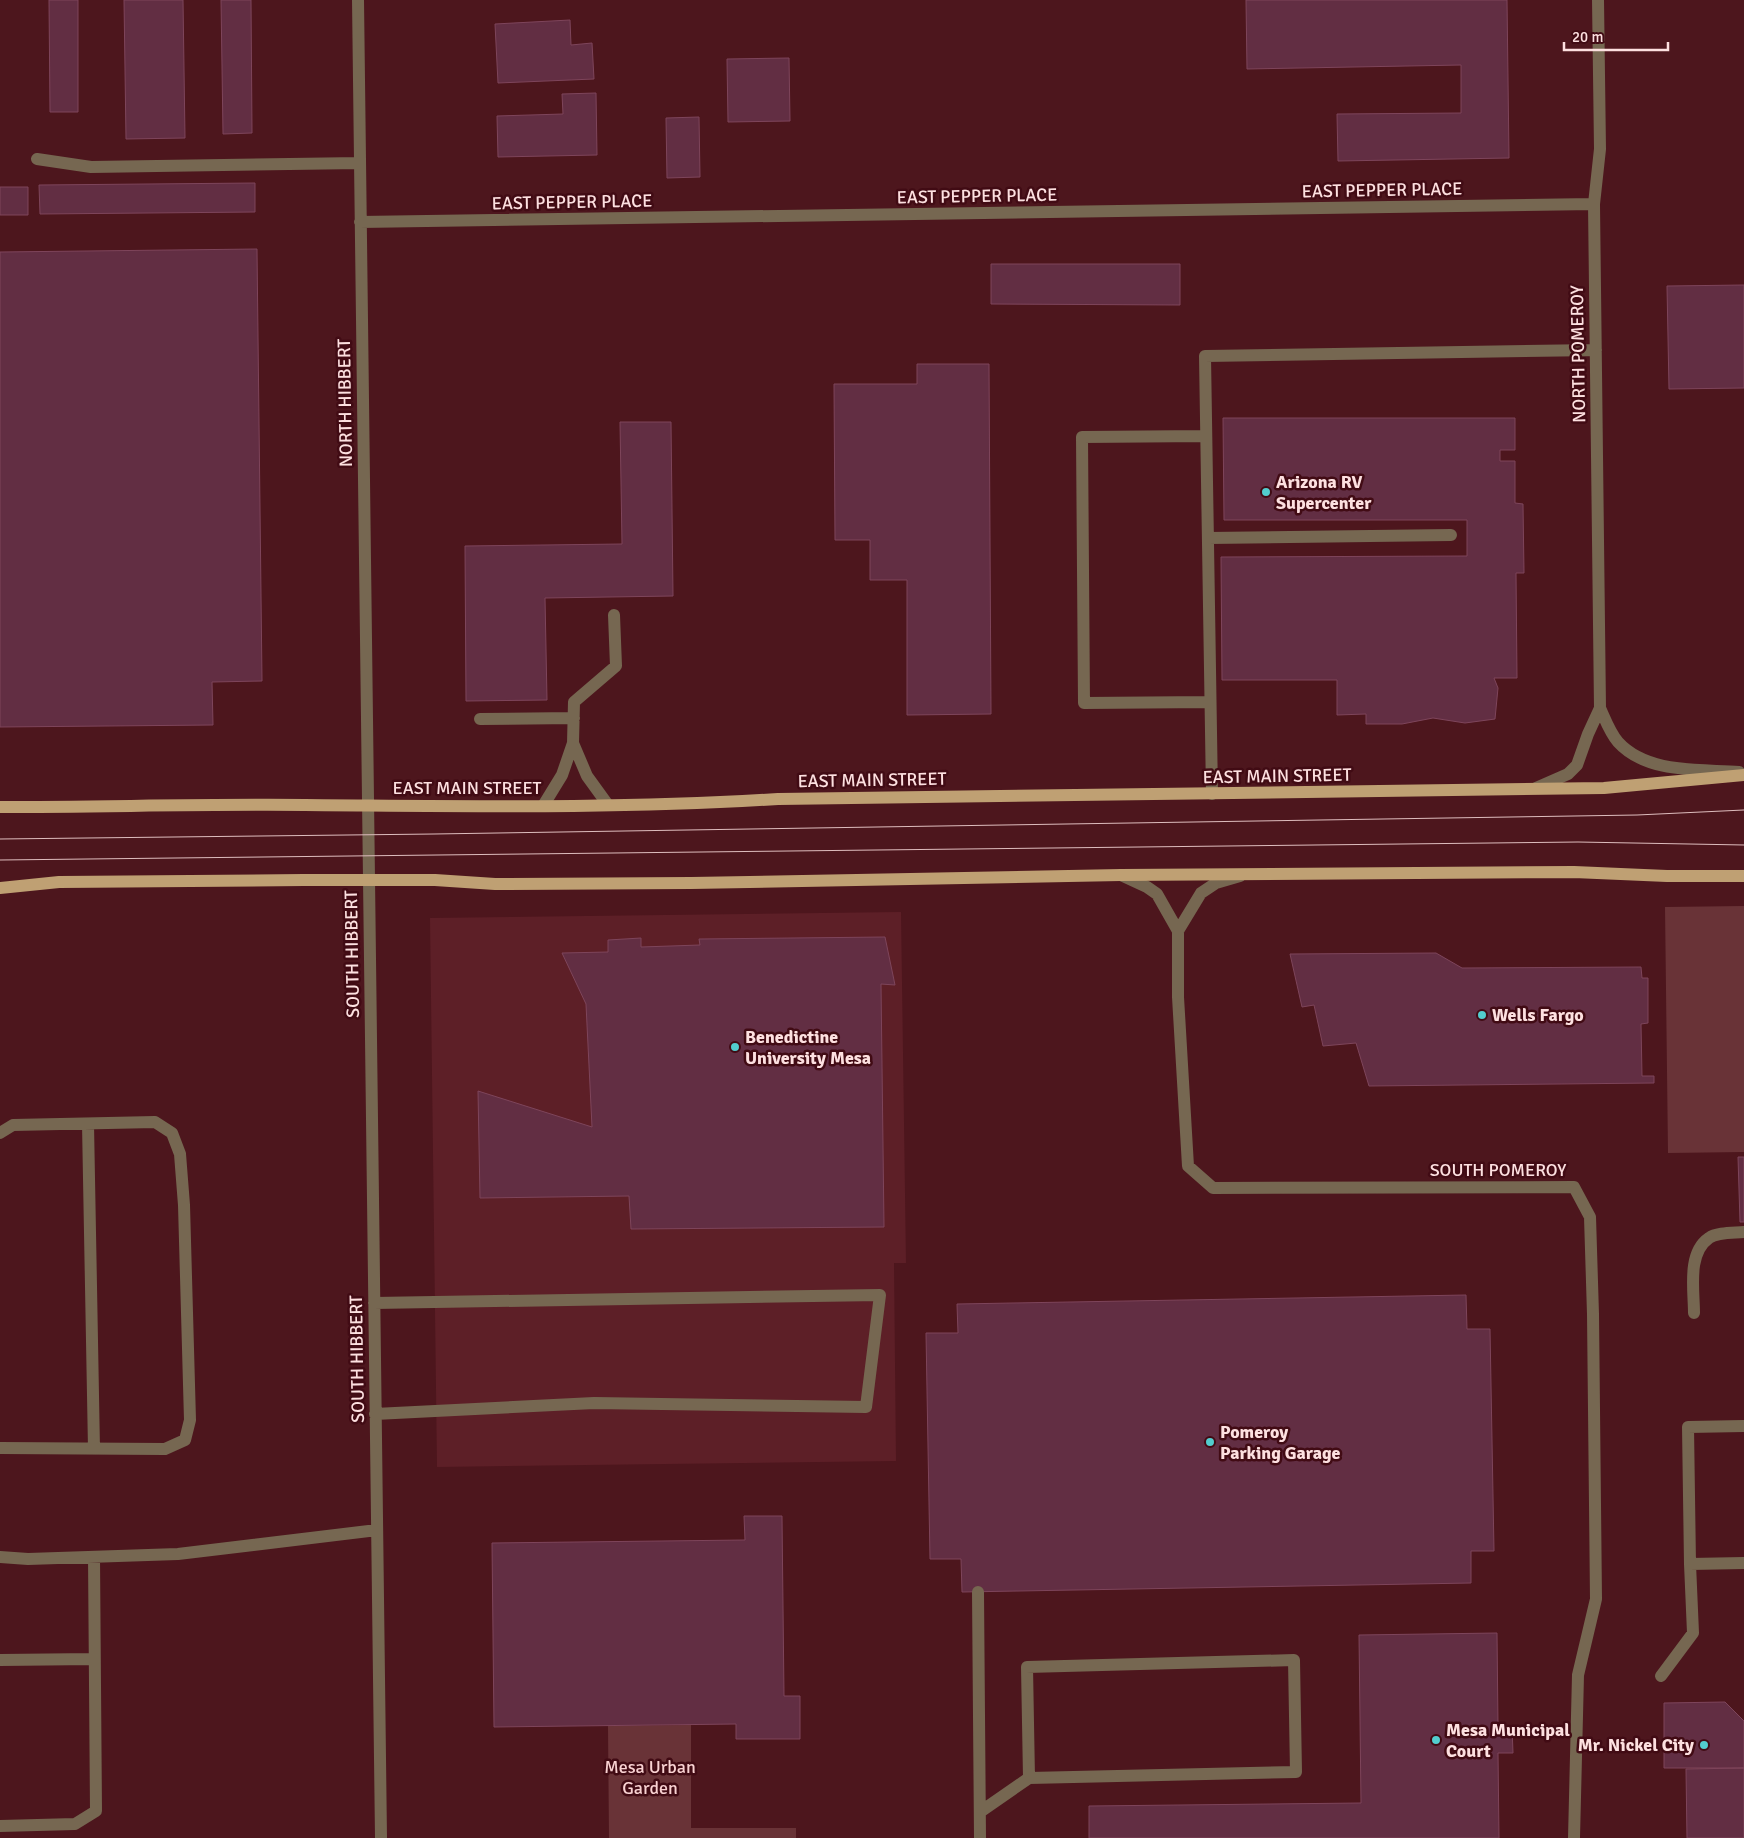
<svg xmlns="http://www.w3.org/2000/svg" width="1744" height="1838" font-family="Signika,sans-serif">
  <rect width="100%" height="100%" fill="#4d161d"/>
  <path fill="#5d1f27" d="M901 912 906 1263H894L896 1461 437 1467 430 918Z"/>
  <path fill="#693337" d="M1744 906V1152L1668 1153 1665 907Z
    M691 1725V1828H796V1838H609L608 1726Z"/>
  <path fill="#622e43" stroke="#7e455b" d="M49 0H78V112H50Z
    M124 0H183L185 138 126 139Z
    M221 0H251L252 133 223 134Z
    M1246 0H1507L1509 158 1338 161 1337 114 1461 113V65L1247 69Z
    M570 20 571 45 592 43 594 79 498 83 495 24Z
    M789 58 790 121 728 122 727 59Z
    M596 93 597 155 498 157 497 116 563 114 562 94Z
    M699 117 700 177 667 178 666 118Z
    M255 183V212L40 214 39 185Z
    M0 187H28V215H0Z
    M257 249 262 681 212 682 213 725 0 727V252Z
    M991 264H1180V305L991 304Z
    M1744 285V388L1669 389 1667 286Z
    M917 364H989L991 714 907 715V580H870V540H835L834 384H917Z
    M1223 418H1515V450H1500V461H1515V503L1523 504 1524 573H1516L1517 678H1494L1498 688 1495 719 1465 723 1433 718 1402 724H1366V714L1337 715V680H1222L1221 557 1467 556V520H1224Z
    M620 422H671L673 596 545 598 547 700 466 701 465 546 622 544Z
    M885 937 895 985 881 984 884 1227 631 1229 629 1196 480 1198 478 1091 592 1127 586 1004 562 953 608 952V940L641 938V947L700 945 699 939Z
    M1436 953 1462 968 1641 967 1642 978H1648V1023L1641 1024 1642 1076H1654V1083L1369 1086 1356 1043 1323 1046 1314 1005 1302 1007 1290 954Z
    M1738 1157H1744V1222H1740Z
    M1466 1295 1467 1329H1490L1494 1551H1471V1583L962 1592 961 1559H930L926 1333H958L957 1304Z
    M744 1516H782L784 1696H800V1739H736V1724L494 1727 492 1543 745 1540Z
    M1497 1633 1498 1727H1512L1513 1753H1498L1499 1838H1089V1806L1361 1803 1359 1635Z
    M1725 1702 1744 1721V1768H1664V1703Z
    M1744 1768V1838H1687L1686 1769Z"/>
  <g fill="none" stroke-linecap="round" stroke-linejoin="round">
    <path stroke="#766751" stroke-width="12" d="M358 0 381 1838
      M1598 0 1600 149 1594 204 1600 708C1605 719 1610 733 1618 742 1647 774 1700 769 1739 772
      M37 159 91 167 360 163
      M360 222 1594 204
      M1206 436 1082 437 1084 703 1210 702
      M1208 538 1451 535
      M480 719 574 718
      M573 743 587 776 608 805
      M1536 788 1568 774 1577 765 1588 734 1600 708
      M1212 794 1205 356 1596 350
      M543 806 562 775 573 743 574 702 616 666 614 615
      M1121 875 1147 887 1157 894 1178 931V997L1188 1166 1213 1188 1574 1187 1590 1217 1593 1314 1596 1599 1578 1675 1574 1838
      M1178 931 1201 893 1216 883 1240 876
      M88 1124 94 1449
      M0 1133 13 1125 155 1122 172 1133 180 1154 184 1205 190 1420 185 1440 165 1449 0 1448
      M374 1303 880 1295 866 1407 594 1403 375 1414
      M1694 1313C1694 1290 1687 1253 1709 1238 1717 1232 1734 1233 1744 1232
      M0 1557 28 1559 178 1554 377 1530
      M1690 1564 1688 1427 1744 1426
      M978 1592 980 1838
      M0 1660 94 1659
      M1661 1676 1693 1633 1690 1564 1744 1563
      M980 1812 1029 1778 1296 1772 1294 1660 1027 1667 1029 1778
      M0 1826 75 1824 96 1811 94 1557"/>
    <path stroke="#bfa073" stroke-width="12" d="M0 807C102 807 203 804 305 805 463 806 621 809 778 799L1604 788 1744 775
      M0 888 59 882 304 880H435L495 884 691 883 1121 875 1574 872 1667 876H1744"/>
    <path stroke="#debdbe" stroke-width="1" d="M0 839 434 834 1637 815 1744 810
      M0 860 1578 842 1744 845"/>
  </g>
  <g fill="#52cdce" stroke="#410b14" stroke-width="2">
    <circle cx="1266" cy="492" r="5"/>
    <circle cx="1482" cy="1015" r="5"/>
    <circle cx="735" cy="1047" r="5"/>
    <circle cx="1210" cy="1442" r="5"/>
    <circle cx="1436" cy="1740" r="5"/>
    <circle cx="1704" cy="1745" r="5"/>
  </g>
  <g text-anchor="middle" stroke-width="5" stroke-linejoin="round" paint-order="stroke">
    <g font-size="18" fill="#fde0e0" stroke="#410b14">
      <text transform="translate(1382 190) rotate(-1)" y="6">EAST PEPPER PLACE</text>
      <text transform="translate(977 196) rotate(-1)" y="6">EAST PEPPER PLACE</text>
      <text transform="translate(572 202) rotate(-1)" y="6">EAST PEPPER PLACE</text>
      <text transform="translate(1578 354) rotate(-91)" y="6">NORTH POMEROY</text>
      <text transform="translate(345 403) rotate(-91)" y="6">NORTH HIBBERT</text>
      <text transform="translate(1277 776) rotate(-1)" y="6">EAST MAIN STREET</text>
      <text transform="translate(872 780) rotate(-1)" y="6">EAST MAIN STREET</text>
      <text x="467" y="794">EAST MAIN STREET</text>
      <text transform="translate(352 954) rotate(-91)" y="6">SOUTH HIBBERT</text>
      <text x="1498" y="1176">SOUTH POMEROY</text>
      <text transform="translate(357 1359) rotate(-91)" y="6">SOUTH HIBBERT</text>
    </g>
    <g font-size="18" font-weight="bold" fill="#fde0e0" stroke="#410b14" text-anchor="start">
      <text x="1276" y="488">Arizona RV<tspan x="1276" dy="21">Supercenter</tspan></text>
      <text x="1492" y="1021">Wells Fargo</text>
      <text x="745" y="1043">Benedictine<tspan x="745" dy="21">University Mesa</tspan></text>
      <text x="1220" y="1438">Pomeroy<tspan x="1220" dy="21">Parking Garage</tspan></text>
      <text x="1446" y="1736">Mesa Municipal<tspan x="1446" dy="21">Court</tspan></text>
      <text x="1694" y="1751" text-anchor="end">Mr. Nickel City</text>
    </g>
    <g font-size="18" fill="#f9d2d2" stroke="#410b14">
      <text x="650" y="1773">Mesa Urban<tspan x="650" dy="21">Garden</tspan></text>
    </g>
  </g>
  <path d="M1564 42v8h104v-8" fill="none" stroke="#fde0e0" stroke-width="2.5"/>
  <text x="1572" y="42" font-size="15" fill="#fde0e0" stroke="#410b14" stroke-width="4" paint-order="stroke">20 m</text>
</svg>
